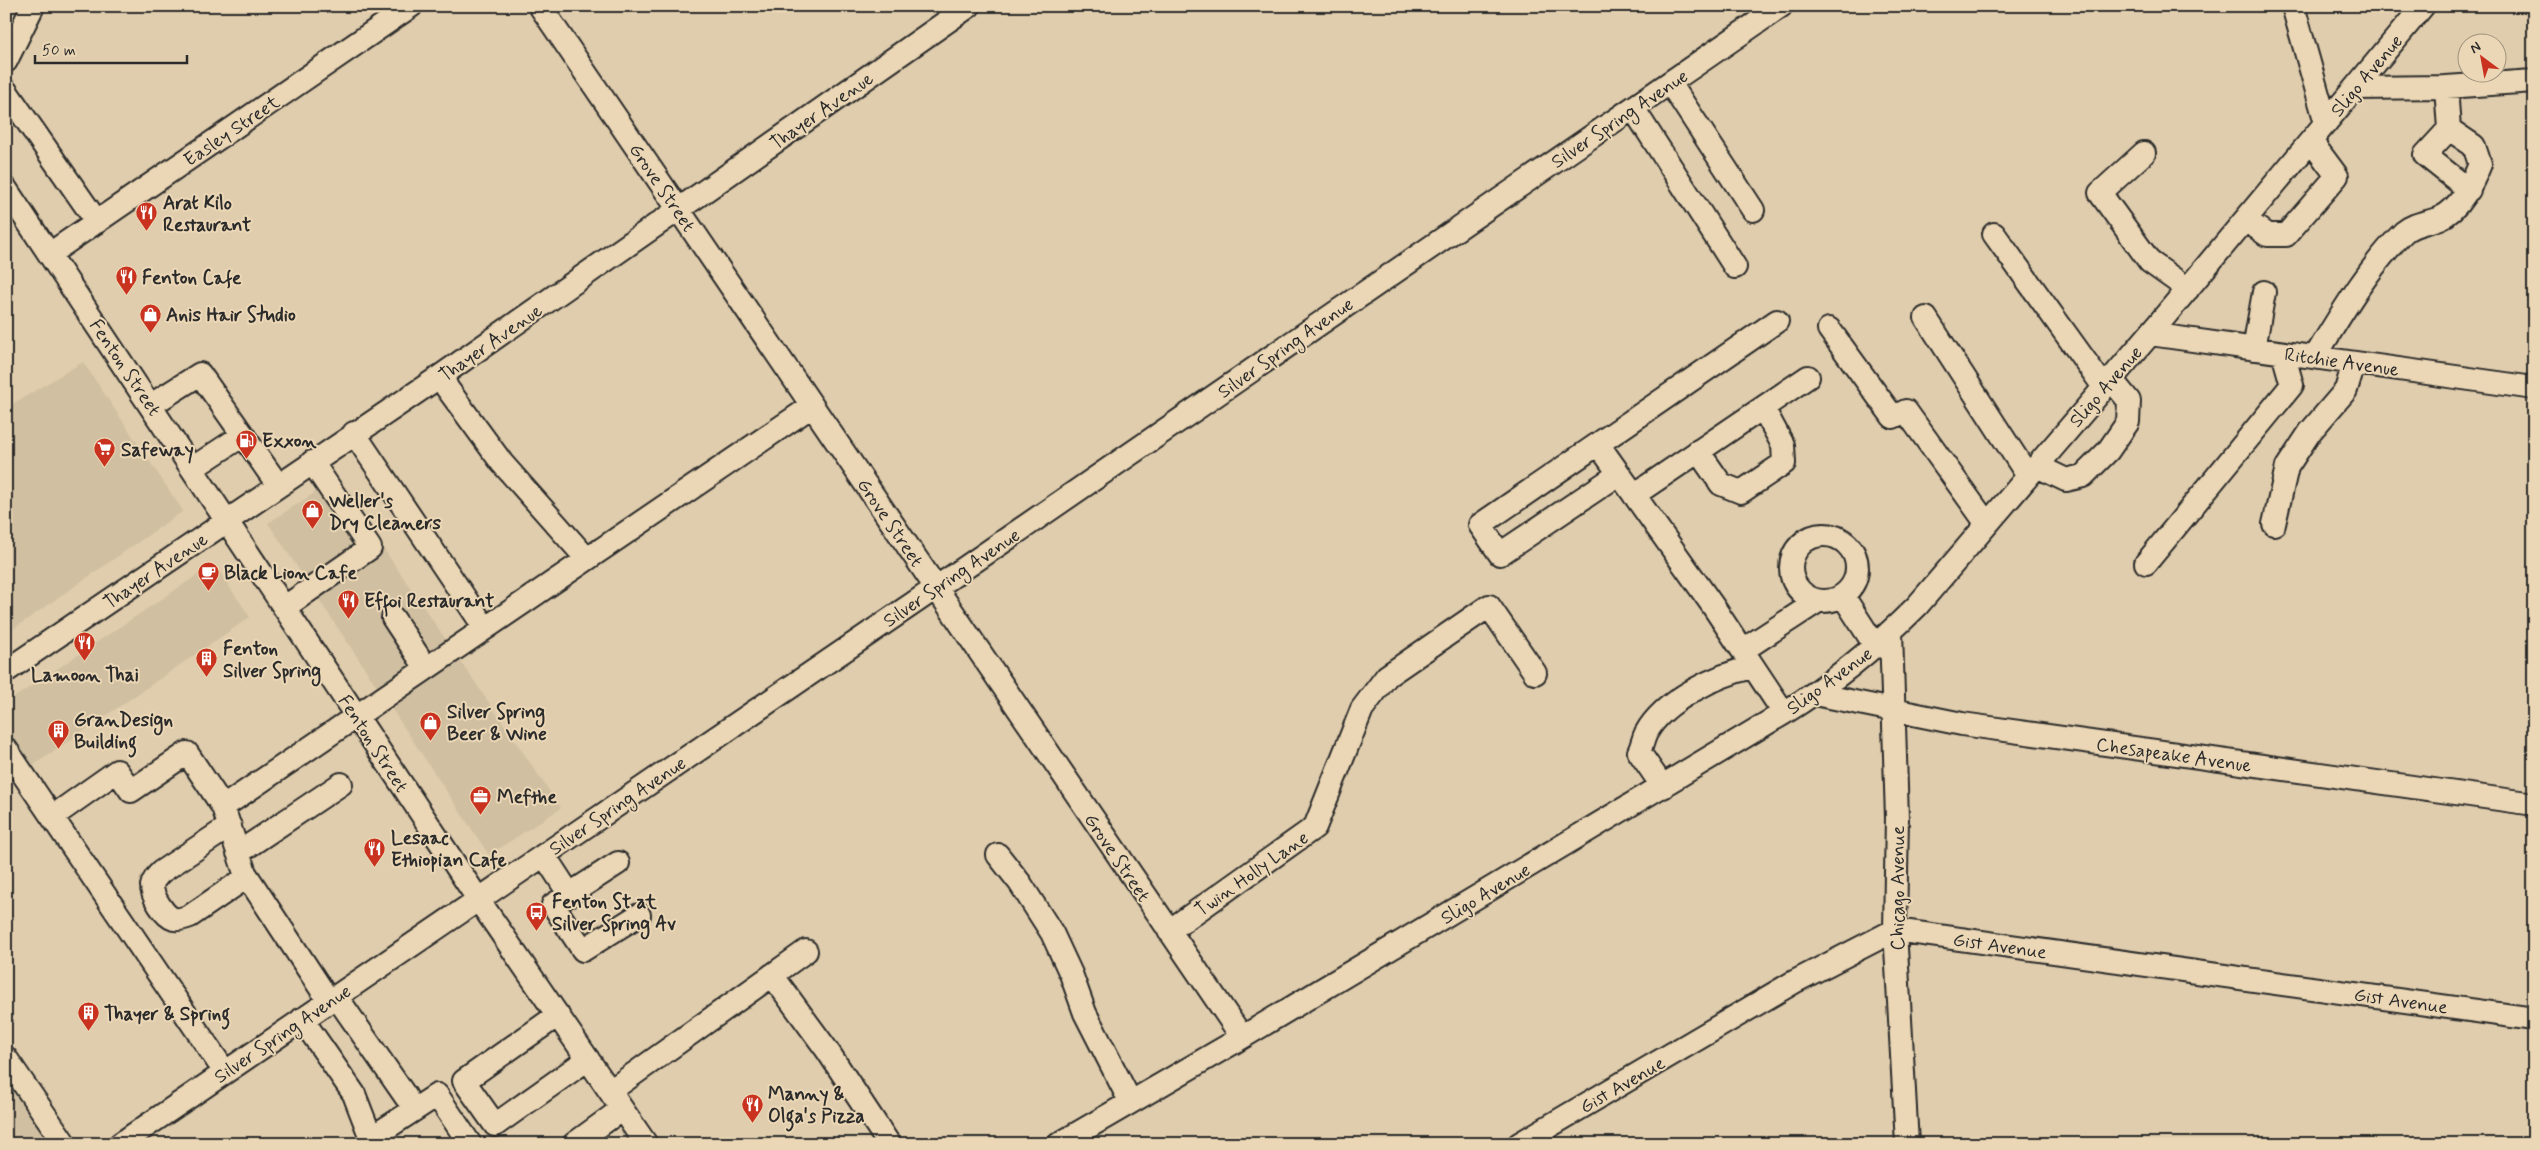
<svg xmlns="http://www.w3.org/2000/svg" width="2540" height="1150" font-family="Mynerve,sans-serif">
  <rect width="100%" height="100%" fill="#e0cdad"/>
  <filter id="ink" filterUnits="userSpaceOnUse"><feTurbulence type="fractalNoise" baseFrequency=".02" numOctaves="2"/><feDisplacementMap in="SourceGraphic" scale="10" xChannelSelector="R" yChannelSelector="G"/><feConvolveMatrix kernelMatrix="1 2 1 2 8 2 1 2 1" color-interpolation-filters="sRGB"/></filter>
  <g filter="url(#ink)">
    <path fill="#d0bfa1" d="M83 362 183 511 6 634V408Z
      M336 479 561 808 489 855 268 523Z
      M214 564 250 617 6 784V703Z
      M6 1050 67 1144H6Z"/>
    <g fill="none" stroke-linecap="round" stroke-linejoin="round">
      <defs>
        <path id="minor" d="M540 6 1242 1037
          M2293 6 2326 123
          M6 61 33 6
          M1670 83 1753 210
          M2446 87 2449 129 2425 155 2469 190
          M2355 88 2446 87 2534 81
          M6 91 97 222
          M1633 108 1735 267
          M2144 153 2100 193 2150 262 2188 289
          M6 189 478 899 646 1144
          M2246 220 2267 235H2286L2337 176 2311 141
          M1994 234 2104 387
          M51 253 411 6
          M1926 318 2028 476
          M1829 329 1893 417 1906 411 1987 524
          M2150 334 2534 388
          M2254 349 2264 292
          M2315 357C2340 316 2369 266 2404 232 2414 223 2428 223 2440 218 2459 210 2473 182 2480 164L2474 146 2449 129
          M442 375 447 388 502 463 587 559
          M151 405 200 374 278 485
          M354 433 485 628
          M1598 444 1713 606 1784 713
          M1698 451 1721 484 1741 492 1784 463 1783 445 1763 408
          M2037 466 2066 480 2083 476 2108 451 2128 422 2129 401 2111 379
          M193 468 243 435
          M1619 474 1500 554 1480 525 1777 321
          M1634 495 1808 377
          M2274 524 2287 467 2310 432 2346 390 2354 363
          M1791 568a33 33 0 1 1 66 0a33 33 0 1 1-66 0Z
          M2146 563 2292 385 2283 353
          M1843 596 1876 647
          M285 607 370 548 312 462
          M393 618 426 668
          M1891 632 1897 818 1895 930 1907 1144
          M1743 650 1818 601
          M6 671 442 375 969 6
          M1815 694 1962 724 2534 804
          M6 749 225 1072
          M1663 787 1639 752C1642 746 1643 739 1646 733 1664 700 1717 675 1753 667
          M223 807 812 406
          M52 817 117 771 131 791 187 753 223 807 245 873 329 1001
          M230 826 161 872C157 876 153 880 152 886 152 896 164 916 174 919 180 920 185 918 190 916L247 877
          M238 853 341 784
          M544 855 570 895
          M998 855 1020 883 1052 933 1071 974 1085 1013 1130 1101
          M618 863 553 905 583 950 639 915
          M1169 931 1315 827 1362 709 1387 676 1489 606 1535 673
          M772 975 827 1050 889 1144
          M336 996 406 1097
          M558 1015 464 1081 495 1125 588 1059
          M302 1019 354 1094 371 1138 437 1095 470 1144
          M6 1058 65 1144
          M610 1091 806 951
          M120 1144 924 596 1781 6
          M574 1144 622 1109
          M1059 1144 1231 1044 1784 713C1833 683 1876 647 1917 606L2150 334 2423 6
          M1519 1144 1794 982 1895 930 2534 1019"/>
      </defs>
      <use href="#minor" stroke="#2b2b2b" stroke-width="26"/>
      <use href="#minor" stroke="#ebd7b5" stroke-width="22"/>
    </g>
  </g>
  <defs>
    <symbol id="restaurant-pin" viewBox="-11 -11 22 30"><path d="M0 17L-7.5 6A9.5 9.5 0 1 1 7.5 6Z" fill="#c8321e" stroke="#ebd7b5"/><path d="M-5-6h1v4h1v-4h1v4h1v-4h1v5L-1.5 .5V6h-2V.5L-5-1ZM5-6V6H3V1.5H1.5Q1.5-4 5-6Z" fill="#fff"/></symbol>
    <symbol id="shop-pin" viewBox="-11 -11 22 30"><path d="M0 17L-7.5 6A9.5 9.5 0 1 1 7.5 6Z" fill="#c8321e" stroke="#ebd7b5"/><path d="M-5-2.5h2.3a2.7 3.5 0 0 1 5.4 0H5L5.5 6h-11ZM-1.5-2.5h3a1.5 2.3 0 0 0-3 0Z" fill="#fff"/></symbol>
    <symbol id="fuel-pin" viewBox="-11 -11 22 30"><path d="M0 17L-7.5 6A9.5 9.5 0 1 1 7.5 6Z" fill="#c8321e" stroke="#ebd7b5"/><path d="M-5.5-6h7V0h2V4h1.3V-2.5L3-4.5l.8-.8L6-3V5H2.5V1h-1V6h-7ZM-4.2-4.7v3.2H.2V-4.7Z" fill="#fff"/></symbol>
    <symbol id="supermarket-pin" viewBox="-11 -11 22 30"><path d="M0 17L-7.5 6A9.5 9.5 0 1 1 7.5 6Z" fill="#c8321e" stroke="#ebd7b5"/><path d="M-6-5.5h2.5l.6 2H6L4.5 2H-2.5L-4.4-4H-6ZM-1.5 3.2a1.3 1.3 0 1 0 .1 0ZM3 3.2a1.3 1.3 0 1 0 .1 0Z" fill="#fff"/></symbol>
    <symbol id="cafe-pin" viewBox="-11 -11 22 30"><path d="M0 17L-7.5 6A9.5 9.5 0 1 1 7.5 6Z" fill="#c8321e" stroke="#ebd7b5"/><path d="M-5.5-4.5H6V0H3Q3 3.5 0 3.5H-2.5Q-5.5 3.5-5.5 0ZM3-3.2v2h1.7v-2ZM-6 4.5H4V6H-6Z" fill="#fff"/></symbol>
    <symbol id="building-pin" viewBox="-11 -11 22 30"><path d="M0 17L-7.5 6A9.5 9.5 0 1 1 7.5 6Z" fill="#c8321e" stroke="#ebd7b5"/><path d="M-4-6H4V6H1V3H-1V6H-4ZM-2.5-4.3h1.7v1.8h-1.7ZM.8-4.3h1.7v1.8H.8ZM-2.5-1h1.7V.8h-1.7ZM.8-1h1.7V.8H.8Z" fill="#fff"/></symbol>
    <symbol id="office-pin" viewBox="-11 -11 22 30"><path d="M0 17L-7.5 6A9.5 9.5 0 1 1 7.5 6Z" fill="#c8321e" stroke="#ebd7b5"/><path d="M-6-3h4V-5.5h4V-3h4V5H-6ZM-1-4.5V-3h2v-1.5ZM-6 0V1H6V0Z" fill="#fff"/></symbol>
    <symbol id="bus-pin" viewBox="-11 -11 22 30"><path d="M0 17L-7.5 6A9.5 9.5 0 1 1 7.5 6Z" fill="#c8321e" stroke="#ebd7b5"/><path d="M-5-6H5V4H4V6H2V4H-2V6H-4V4H-5ZM-3.5-4V0h7V-4ZM-3.5 1.2v1.5H-2V1.2ZM2 1.2v1.5H3.5V1.2Z" fill="#fff"/></symbol>
  </defs>
  <g fill-rule="evenodd">
    <use href="#restaurant-pin" x="134" y="200" width="25" height="34"/>
    <use href="#restaurant-pin" x="114" y="264" width="25" height="34"/>
    <use href="#shop-pin" x="138" y="302" width="25" height="34"/>
    <use href="#fuel-pin" x="234" y="428" width="25" height="34"/>
    <use href="#supermarket-pin" x="92" y="436" width="25" height="34"/>
    <use href="#shop-pin" x="300" y="498" width="25" height="34"/>
    <use href="#cafe-pin" x="196" y="560" width="25" height="34"/>
    <use href="#restaurant-pin" x="336" y="588" width="25" height="34"/>
    <use href="#restaurant-pin" x="72" y="630" width="25" height="34"/>
    <use href="#building-pin" x="194" y="646" width="25" height="34"/>
    <use href="#shop-pin" x="418" y="710" width="25" height="34"/>
    <use href="#building-pin" x="46" y="718" width="25" height="34"/>
    <use href="#office-pin" x="468" y="784" width="25" height="34"/>
    <use href="#restaurant-pin" x="362" y="836" width="25" height="34"/>
    <use href="#bus-pin" x="524" y="900" width="25" height="34"/>
    <use href="#building-pin" x="76" y="1000" width="25" height="34"/>
    <use href="#restaurant-pin" x="740" y="1092" width="25" height="34"/>
  </g>
  <g text-anchor="middle" stroke-width="4" stroke-linejoin="round" paint-order="stroke">
    <g font-size="19" fill="#2b2b2b" stroke="#ebd7b5">
      <text transform="translate(2366 75) rotate(-50)" y="7">Sligo Avenue</text>
      <text transform="translate(821 110) rotate(-35)" y="7">Thayer Avenue</text>
      <text transform="translate(1619 118) rotate(-34)" y="7">Silver Spring Avenue</text>
      <text transform="translate(231 130) rotate(-34)" y="7">Easley Street</text>
      <text transform="translate(663 187) rotate(56)" y="7">Grove Street</text>
      <text transform="translate(490 342) rotate(-35)" y="7">Thayer Avenue</text>
      <text transform="translate(1285 347) rotate(-35)" y="7">Silver Spring Avenue</text>
      <text transform="translate(2342 361) rotate(8)" y="7">Ritchie Avenue</text>
      <text transform="translate(126 367) rotate(56)" y="7">Fenton Street</text>
      <text transform="translate(2105 386) rotate(-49)" y="7">Sligo Avenue</text>
      <text transform="translate(891 522) rotate(56)" y="7">Grove Street</text>
      <text transform="translate(155 570) rotate(-34)" y="7">Thayer Avenue</text>
      <text transform="translate(951 577) rotate(-34)" y="7">Silver Spring Avenue</text>
      <text transform="translate(1829 680) rotate(-36)" y="7">Sligo Avenue</text>
      <text transform="translate(374 743) rotate(57)" y="7">Fenton Street</text>
      <text transform="translate(2174 754) rotate(8)" y="7">Chesapeake Avenue</text>
      <text transform="translate(617 805) rotate(-34)" y="7">Silver Spring Avenue</text>
      <text transform="translate(1118 857) rotate(56)" y="7">Grove Street</text>
      <text transform="translate(1251 873) rotate(-35)" y="7">Twin Holly Lane</text>
      <text transform="translate(1897 888) rotate(-90)" y="7">Chicago Avenue</text>
      <text transform="translate(1485 893) rotate(-31)" y="7">Sligo Avenue</text>
      <text transform="translate(2000 945) rotate(8)" y="7">Gist Avenue</text>
      <text transform="translate(2401 1000) rotate(8)" y="7">Gist Avenue</text>
      <text transform="translate(282 1033) rotate(-34)" y="7">Silver Spring Avenue</text>
      <text transform="translate(1622 1084) rotate(-30)" y="7">Gist Avenue</text>
    </g>
    <g font-size="19" font-weight="bold" fill="#2b2b2b" stroke="#ebd7b5" text-anchor="start">
      <text x="163" y="209">Arat Kilo<tspan x="163" dy="22">Restaurant</tspan></text>
      <text x="142" y="284">Fenton Cafe</text>
      <text x="166" y="321">Anis Hair Studio</text>
      <text x="262" y="447">Exxon</text>
      <text x="121" y="456">Safeway</text>
      <text x="329" y="507">Weller's<tspan x="329" dy="22">Dry Cleaners</tspan></text>
      <text x="224" y="579">Black Lion Cafe</text>
      <text x="364" y="607">Effoi Restaurant</text>
      <text x="223" y="655">Fenton<tspan x="223" dy="22">Silver Spring</tspan></text>
      <text x="85" y="681" text-anchor="middle">Lamoon Thai</text>
      <text x="447" y="718">Silver Spring<tspan x="447" dy="22">Beer &amp; Wine</tspan></text>
      <text x="74" y="726">GranDesign<tspan x="74" dy="22">Building</tspan></text>
      <text x="497" y="803">Mefthe</text>
      <text x="391" y="844">Lesaac<tspan x="391" dy="22">Ethiopian Cafe</tspan></text>
      <text x="552" y="908">Fenton St at<tspan x="552" dy="22">Silver Spring Av</tspan></text>
      <text x="104" y="1020">Thayer &amp; Spring</text>
      <text x="768" y="1100">Manny &amp;<tspan x="768" dy="22">Olga's Pizza</tspan></text>
    </g>
  </g>
  <rect width="2540" height="1150" fill="none" stroke="#ebd7b5" stroke-width="25"/>
  <rect x="12" y="12" width="2515" height="1125" fill="none" stroke="#2b2b2b" stroke-width="2" filter="url(#ink)"/>
  <g transform="translate(2482 58) rotate(328)"><circle r="24" fill="#ebd7b5" stroke="#9e927e"/>
  <path d="M0-4L9 19L0 12L-9 19Z" fill="#c8321e"/>
  <text y="-8" font-size="14" font-weight="bold" text-anchor="middle" fill="#2b2b2b">N</text>
  </g>
  <path d="M35 55v8h152v-8" fill="none" stroke="#2b2b2b" stroke-width="2.5"/>
  <text x="42" y="55" font-size="15" fill="#2b2b2b" stroke="#ebd7b5" stroke-width="4" paint-order="stroke">50 m</text>
</svg>
